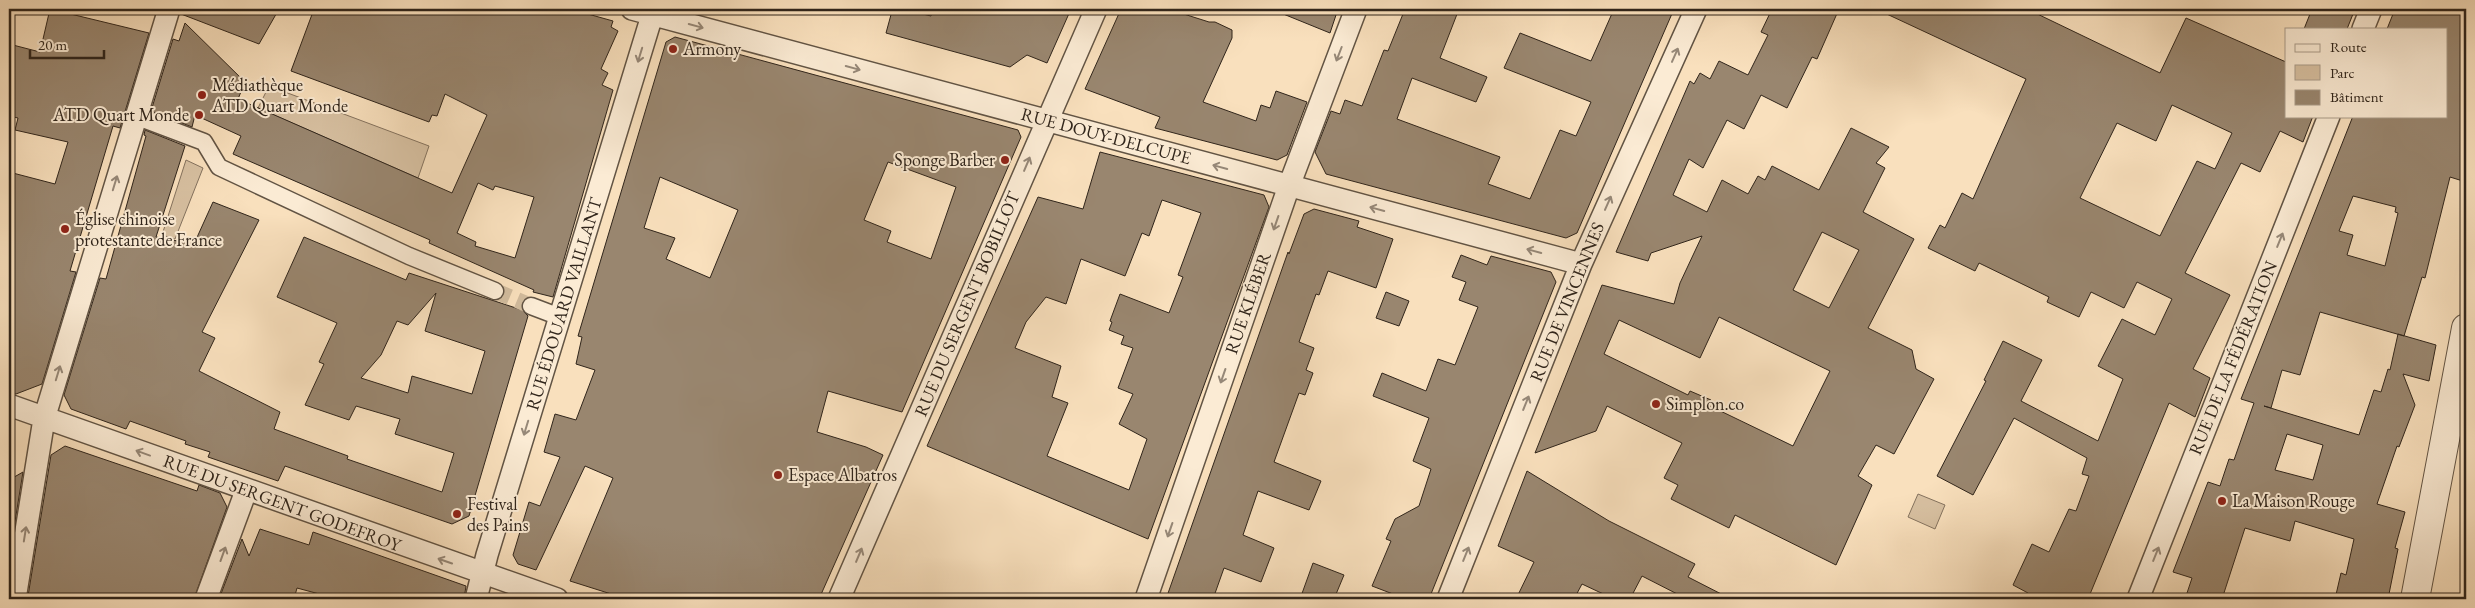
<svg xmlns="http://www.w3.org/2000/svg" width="2475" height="608" font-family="'EB Garamond',serif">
  <rect width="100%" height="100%" fill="#f9e0bd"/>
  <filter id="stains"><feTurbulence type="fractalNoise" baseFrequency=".004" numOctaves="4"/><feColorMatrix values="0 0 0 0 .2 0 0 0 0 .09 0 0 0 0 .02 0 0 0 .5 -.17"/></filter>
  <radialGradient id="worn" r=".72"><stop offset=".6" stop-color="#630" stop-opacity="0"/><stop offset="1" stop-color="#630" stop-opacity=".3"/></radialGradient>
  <path fill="#d7c0a1" stroke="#84725e" d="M269 86 429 146 418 178 258 108Z
    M186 160 203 168 175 239 162 235Z
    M1918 494 1945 505 1935 529 1908 517Z"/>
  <path fill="#99866f" stroke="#30251b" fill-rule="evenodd" d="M50 9 149 33 120 128 113 126 70 271 76 272 42 384 16 394 9 393V172L55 184 68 142 15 130 18 118 9 116V44L40 52Z
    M181 9H279L259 44 181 14Z
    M314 9H570L613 21 611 27 618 31 601 69 608 73 602 85 613 90 553 297 533 292 534 290 429 243 430 240 233 154 241 136 195 115 192 127 151 111 173 39 179 41 185 23 245 82 238 99 452 193 487 115 445 94 437 116 432 115 429 122 291 71ZM478 183 493 190 495 186 534 197 515 258 475 246 476 242 457 233Z
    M903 9 931 16 932 9H1071L1047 63 1027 55 1010 67 886 33 892 11 902 13Z
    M1121 9H1168L1209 22H1215L1232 30V38L1203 102 1256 121 1261 105 1270 108 1276 91 1307 102 1287 155 1277 160 1155 128 1160 117 1085 89Z
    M1271 9H1338L1330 33Z
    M1405 9H1459L1440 58 1487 77 1476 102 1412 78 1397 119 1500 157 1488 184 1530 199 1560 130 1576 136 1591 102 1504 68 1520 33 1591 61 1614 9H1674L1577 233 1566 238 1326 174 1315 152 1331 111 1340 114 1345 100 1362 106 1384 50 1388 51Z
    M1772 9H1839L1817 59 1812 57 1787 108 1761 95 1744 129 1727 120 1703 168 1689 159 1673 195 1707 212 1722 180 1748 194 1758 176 1765 180 1772 166 1819 190 1851 128 1889 147 1876 163 1885 168 1863 212 1914 239 1868 328 1912 350 1916 369 1934 379 1894 454 1876 445 1858 476 1872 485 1836 565 1735 515 1729 528 1671 499 1678 485 1664 478 1682 443 1607 406 1596 431 1535 453 1602 285 1674 304 1680 283 1702 236 1651 253 1648 261 1616 252 1690 81 1694 84 1700 73 1710 79 1719 61 1748 75 1768 35 1761 32ZM1822 232 1859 250 1829 308 1793 290ZM1719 317 1830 371 1793 446 1708 405 1711 400 1690 391 1688 395 1604 354 1619 320 1700 358Z
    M1876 9H2027L2160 73 2186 18 2286 62V116H2313L2303 142 2280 131 2260 172 2241 163 2185 273 2230 295 2193 369 2210 378 2195 417 2169 403 2088 599H2025L2028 593 2013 585 2032 544 2049 552 2069 509 2076 511 2089 476 2082 474 2087 458 2014 418 1973 495 1937 476 1986 381 1984 380 2003 341 2042 360 2021 401 2098 441 2123 379 2098 366 2122 319 2155 335 2172 299 2137 282 2124 308 2091 292 2079 317 2047 302 2049 297 1979 263 1975 271 1928 248 1940 225 1945 228 1962 193 1973 199 2026 79ZM2172 105 2232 133 2215 169 2197 161 2160 236 2080 198 2117 123 2156 141Z
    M2312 9H2355L2347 29H2304Z
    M2395 9H2466V182L2450 177 2425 278 2422 277 2404 336 2320 312 2300 375 2282 370 2271 408 2264 406 2359 435 2374 390 2381 392 2388 369 2390 370 2398 334 2436 345 2429 381 2403 374 2415 405 2399 447 2397 446 2377 504 2405 512 2395 548 2398 549 2388 599H2335L2341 573 2346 575 2354 539 2295 521 2290 541 2245 528 2222 599H2185L2192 578 2173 572 2208 482 2220 486 2229 459 2234 460 2254 403 2241 399 2353 116H2446V29H2387ZM2353 196 2396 207 2395 212 2398 213 2385 266 2347 255 2353 235 2339 231ZM2287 434 2323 445 2313 480 2275 470Z
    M675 37 1018 130 1021 137 902 412 828 391 817 432 866 447 883 455 819 599H627L570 581 613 478 585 466 536 570 518 564 513 555 529 502 540 506 560 457 544 452 555 414 576 420 595 370 576 364 582 337 578 336 666 42ZM888 162 956 187 931 259 887 242 891 231 864 220ZM660 177 738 210 710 278 666 259 675 238 644 228Z
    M145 130 185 146 156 237 194 244 213 202 259 220 202 332 215 338 199 371 280 412 274 429 348 456 347 459 442 492 454 453 395 434 400 419 356 406 349 420 305 405 324 364 319 362 337 323 277 297 304 237 406 280 409 273 522 310 528 316 469 516 452 524 285 466 278 481 208 457 210 452 185 444 186 441 130 421 126 429 71 409 64 395 100 278 106 279 146 136 144 135ZM436 293 425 331 485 351 472 394 412 376 408 393 361 378 381 355 397 321 408 325Z
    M1100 152 1264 195 1269 207 1148 539 927 446 1038 197 1083 209ZM1162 200 1201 213 1178 275 1183 277 1169 313 1120 294 1110 321 1112 322 1109 330 1124 336 1121 344 1133 348 1118 388 1133 394 1119 424 1147 439 1129 490 1047 456 1068 403 1052 397 1061 366 1015 348 1026 322 1046 297 1066 304 1081 259 1125 276 1142 233 1149 236Z
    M1314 209 1359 221 1357 227 1393 239 1376 288 1328 271 1319 295 1316 294 1299 342 1314 348 1306 370 1313 373 1305 395 1299 393 1274 462 1321 481 1309 510 1258 491 1243 535 1274 548 1261 582 1224 568 1213 599H1166L1288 252 1289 254 1304 214Z
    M1461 255 1487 265 1491 256 1551 272 1556 282 1429 599H1406L1372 586 1391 541 1386 539 1395 519 1419 506 1431 469 1413 461 1429 418 1373 396 1382 373 1426 391 1438 359 1455 365 1478 307 1459 300 1466 282 1452 277Z
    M1386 292 1409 301 1399 326 1376 318Z
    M65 446 197 491 199 485 220 493 227 507 194 599H33L34 597 28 596 51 455Z
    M1527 471 1609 521 1695 564 1688 577 1731 599H1687L1642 576 1630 599H1614L1582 584 1574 599H1516L1534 562 1498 546Z
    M23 472 9 559V480Z
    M260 529 309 545 313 532 466 586 464 599H338L297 588 294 599H219L242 539 249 556Z
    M1313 563 1344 575 1334 599H1300Z"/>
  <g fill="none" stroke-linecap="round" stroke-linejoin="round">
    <path stroke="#d1bb9d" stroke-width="16" stroke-dasharray="16 8" stroke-linecap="butt" d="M495 291 531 306"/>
    <defs>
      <path id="pedestrian" d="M135 116 204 142 219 167 409 256 495 291
        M531 306 560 317"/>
      <path id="minor" d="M632 9 1581 264
        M2363 29 2371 9
        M9 405 557 599
        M15 599 44 419 169 9
        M206 599 246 491
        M476 599 487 555 654 9
        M839 599 1096 9
        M1146 599 1289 186 1356 9
        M1448 599 1581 264 1696 9
        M2138 599 2329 116"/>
      <path id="tertiary" d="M2415 599 2466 328"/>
    </defs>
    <use href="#pedestrian" stroke="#625444" stroke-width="19"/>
    <use href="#minor" stroke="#625444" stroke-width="24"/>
    <use href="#tertiary" stroke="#625444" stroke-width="30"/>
    <use href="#pedestrian" stroke="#fbebd4" stroke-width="16"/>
    <use href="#minor" stroke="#fbebd4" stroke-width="21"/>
    <use href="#tertiary" stroke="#fbebd4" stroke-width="28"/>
  </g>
  <defs><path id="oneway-shaft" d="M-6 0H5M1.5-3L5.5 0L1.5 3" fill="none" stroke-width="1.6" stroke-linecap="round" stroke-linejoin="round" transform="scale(1.25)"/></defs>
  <g stroke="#968878">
    <use href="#oneway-shaft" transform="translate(696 26) rotate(15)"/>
    <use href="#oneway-shaft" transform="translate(1339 54) rotate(111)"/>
    <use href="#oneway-shaft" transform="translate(640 55) rotate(107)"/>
    <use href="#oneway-shaft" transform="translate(1675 55) rotate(-66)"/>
    <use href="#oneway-shaft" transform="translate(853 68) rotate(15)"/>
    <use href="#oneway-shaft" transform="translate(1027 164) rotate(-67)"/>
    <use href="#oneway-shaft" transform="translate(1220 167) rotate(-165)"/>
    <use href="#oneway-shaft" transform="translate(115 183) rotate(-73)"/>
    <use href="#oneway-shaft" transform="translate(1608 203) rotate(-66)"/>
    <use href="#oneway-shaft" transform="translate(1377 209) rotate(-165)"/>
    <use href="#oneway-shaft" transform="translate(1276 223) rotate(109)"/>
    <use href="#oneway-shaft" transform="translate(2280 240) rotate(-68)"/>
    <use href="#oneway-shaft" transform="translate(1534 251) rotate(-165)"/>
    <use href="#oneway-shaft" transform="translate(58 373) rotate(-73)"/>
    <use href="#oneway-shaft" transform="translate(1223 376) rotate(109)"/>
    <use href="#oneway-shaft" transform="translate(1526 403) rotate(-68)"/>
    <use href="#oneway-shaft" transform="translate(526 428) rotate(107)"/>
    <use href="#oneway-shaft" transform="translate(143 453) rotate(-160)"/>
    <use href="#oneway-shaft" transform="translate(1170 530) rotate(109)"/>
    <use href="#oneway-shaft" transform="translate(25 534) rotate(-81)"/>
    <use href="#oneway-shaft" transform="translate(223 554) rotate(-70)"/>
    <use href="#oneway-shaft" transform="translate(1466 554) rotate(-68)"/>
    <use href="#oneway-shaft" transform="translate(2156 554) rotate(-68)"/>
    <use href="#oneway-shaft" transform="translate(859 555) rotate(-67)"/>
    <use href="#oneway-shaft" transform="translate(445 561) rotate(-161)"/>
  </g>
  <g fill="#8f2418" stroke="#fbebd4" stroke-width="2">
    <circle cx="673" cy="49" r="5"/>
    <circle cx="202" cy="95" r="5"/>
    <circle cx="199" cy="115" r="5"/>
    <circle cx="1005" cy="160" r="5"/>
    <circle cx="65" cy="229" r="5"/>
    <circle cx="1656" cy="404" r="5"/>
    <circle cx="778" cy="475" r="5"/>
    <circle cx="2222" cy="501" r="5"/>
    <circle cx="457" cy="514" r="5"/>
  </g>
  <g text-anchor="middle" stroke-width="4" stroke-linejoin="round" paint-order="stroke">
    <g font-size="18" fill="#30251b" stroke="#fbebd4" text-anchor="start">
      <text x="683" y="55">Armony</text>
      <text x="212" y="91">Médiathèque<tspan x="212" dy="21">ATD Quart Monde</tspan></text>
      <text x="189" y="121" text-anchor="end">ATD Quart Monde</text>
      <text x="995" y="166" text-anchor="end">Sponge Barber</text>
      <text x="75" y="225">Église chinoise<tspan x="75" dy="21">protestante de France</tspan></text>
      <text x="1666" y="410">Simplon.co</text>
      <text x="788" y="481">Espace Albatros</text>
      <text x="2232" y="507">La Maison Rouge</text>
      <text x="467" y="510">Festival<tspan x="467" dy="21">des Pains</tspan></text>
    </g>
    <g font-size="18" fill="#30251b" stroke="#fbebd4">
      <text transform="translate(1106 136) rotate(15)" y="6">RUE DOUY-DELCUPE</text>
      <text transform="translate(1567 302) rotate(-68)" y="6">RUE DE VINCENNES</text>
      <text transform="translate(1248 303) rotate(-71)" y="6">RUE KLÉBER</text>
      <text transform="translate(564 304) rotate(-73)" y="6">RUE ÉDOUARD VAILLANT</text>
      <text transform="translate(967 304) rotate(-67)" y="6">RUE DU SERGENT BOBILLOT</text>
      <text transform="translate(2233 358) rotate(-68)" y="6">RUE DE LA FÉDÉRATION</text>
      <text transform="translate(282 503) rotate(20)" y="6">RUE DU SERGENT GODEFROY</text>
    </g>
  </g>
  <rect width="2475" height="608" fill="none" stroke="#f9e0bd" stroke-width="30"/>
  <rect x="10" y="10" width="2455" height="588" fill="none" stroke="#30251b" stroke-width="2.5"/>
  <rect x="15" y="15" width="2445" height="578" fill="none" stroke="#30251b"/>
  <rect x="2285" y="28" width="162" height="90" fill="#fbebd4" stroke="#aa9c8a"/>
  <rect x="2295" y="44" width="25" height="8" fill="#fbebd4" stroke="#aa9c8a"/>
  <text x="2330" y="52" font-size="15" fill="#30251b">Route</text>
  <rect x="2295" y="65" width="25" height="15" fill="#d7c0a1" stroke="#aa9c8a"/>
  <text x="2330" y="78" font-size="15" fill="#30251b">Parc</text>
  <rect x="2295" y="90" width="25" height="15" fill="#99866f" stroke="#aa9c8a"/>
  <text x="2330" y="102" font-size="15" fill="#30251b">Bâtiment</text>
  <path d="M30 50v8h74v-8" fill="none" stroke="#30251b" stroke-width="2.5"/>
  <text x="38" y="50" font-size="15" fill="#30251b" stroke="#fbebd4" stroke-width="4" paint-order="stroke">20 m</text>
  <rect width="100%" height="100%" filter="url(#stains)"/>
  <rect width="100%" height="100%" fill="url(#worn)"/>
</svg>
